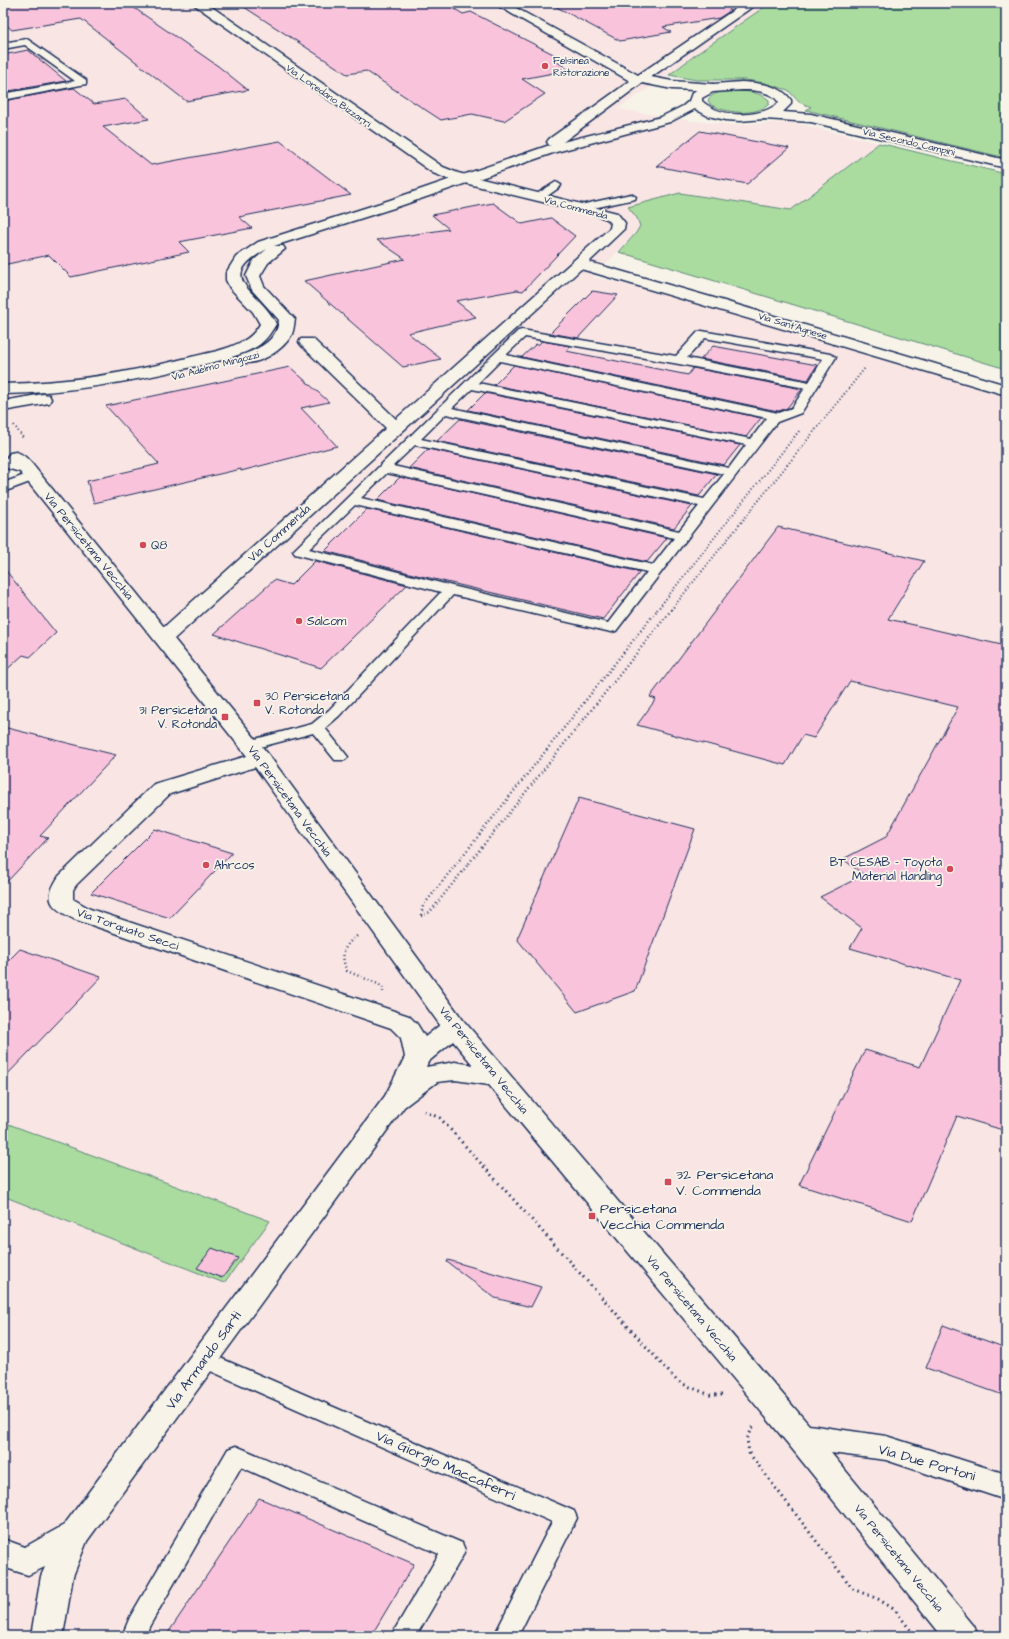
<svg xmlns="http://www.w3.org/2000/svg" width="1009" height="1639" font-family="'Architects Daughter',sans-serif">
  <rect width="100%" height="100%" fill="#f7f3e8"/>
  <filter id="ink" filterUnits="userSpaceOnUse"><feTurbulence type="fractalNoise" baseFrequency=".025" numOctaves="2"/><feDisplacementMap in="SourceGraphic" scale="8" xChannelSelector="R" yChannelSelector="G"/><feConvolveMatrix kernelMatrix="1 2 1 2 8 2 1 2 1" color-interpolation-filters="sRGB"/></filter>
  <g filter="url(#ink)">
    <path fill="#f8e5e4" d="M3 3H770L698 53 669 75 617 109 692 121 733 125 791 122 879 143 791 210 680 193 629 208 637 218 640 225 636 233 593 277 666 293 1006 397V1636H3V483L33 476 3 441Z"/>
    <path fill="#a9dc9e" stroke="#62867e" d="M770 3H1006V158L806 110 811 107 799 102 788 90 764 83 746 80H696L669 75 698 53Z
      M731 91C744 91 759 91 769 100V104C756 117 724 113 710 104L708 100C712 92 723 92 731 91Z
      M879 143 1006 174V369L619 252 636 233 640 226 637 218 628 207 680 193 791 210Z
      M3 1122 270 1221 224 1283 3 1196Z"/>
    <path fill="#fac3dc" stroke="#1b2f5e" d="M3 3H127L218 66 248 90 186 101 81 19 12 30 3 22Z
      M238 3H445L463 14 471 12 561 58 553 59 569 70 522 79 545 94 504 121 472 114 441 120 366 71 347 74Z
      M549 3H729L730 11 719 18 663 27 671 32 620 41Z
      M28 50 66 81 3 92V55Z
      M74 88 94 104 126 99 149 119 103 127 151 165 280 141 351 195 239 217 252 228 179 242 189 252 71 277 49 255 3 265V101Z
      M700 131 789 148 747 184 656 166Z
      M493 203 522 224 551 218 575 236 523 291 517 290 456 301 476 317 408 333 441 359 403 367 304 281 405 259 377 240 449 229 432 215Z
      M592 291 618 295 578 338 550 333Z
      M542 341 570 346 566 351 688 375 693 368 802 389 787 408 779 411 768 409 522 357 536 344 538 345Z
      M713 346 817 365 808 380 701 359Z
      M514 365 761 418 746 437 494 385Z
      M290 367 329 402 301 408 337 446 241 471V469L94 503 87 481 159 464 106 406Z
      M485 393 740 445 724 465 468 410Z
      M460 419 717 474 699 496 437 441Z
      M428 449 692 506 674 528 409 468Z
      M400 477 667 538 647 562 377 500Z
      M367 509 640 572 603 619 417 575 325 551Z
      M778 527 924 561 888 619 1006 646V1131L957 1116 912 1221 799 1185 865 1050 920 1067 960 980 850 948 862 928 820 897 864 875 843 859 886 837 958 707 850 681 814 738 803 735 785 765 637 725 656 699 650 697Z
      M315 561 407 585 321 668 214 634 274 580 291 585Z
      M3 567 56 633 30 657 23 655 3 673Z
      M3 727 116 755 40 836 48 838 3 886Z
      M579 798 695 829 635 991 577 1012 517 939Z
      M155 829 232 853 170 918 91 893Z
      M20 949 101 977 3 1079V966Z
      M212 1248 238 1258 222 1278 197 1268Z
      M448 1260 541 1287 531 1307 495 1298 447 1262Z
      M943 1325 1006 1348V1396L926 1368Z
      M259 1498 414 1564 371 1636H166Z"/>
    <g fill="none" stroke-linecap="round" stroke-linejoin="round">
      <defs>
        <path id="lane" d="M27 39 86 80V84L3 100V94L75 81 25 45 3 49V43Z
          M556 182 561 185 560 187 543 199H535L534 197 535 195Z
          M631 194 636 197 635 199 584 210 579 207 580 205Z
          M522 330 676 356 698 332 702 331 830 354 836 357 801 413 777 422 616 631 611 632 453 595 339 716 325 728 348 757 345 760H335L313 733 249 750 244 748 241 745 244 742 312 724 329 710 441 592 295 554 293 551 493 355 518 331ZM525 337 679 364 805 388 792 408 778 413 506 355ZM705 338 823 359 809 382 687 358ZM500 361 767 418 751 439 478 383ZM472 389 746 445 729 468 452 408ZM446 414 724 474 704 499 421 439ZM415 445 699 506 679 531 393 466ZM387 473 674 538 653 565 361 498ZM355 505 647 572 608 623 452 586 309 549Z
          M33 472 39 476 38 479 3 492V483Z
          M204 1351 574 1511 577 1518 518 1636H494L552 1522 197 1365 193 1359 197 1353Z
          M236 1446 462 1543 465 1550 462 1557 416 1636H391L439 1554 241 1467 149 1627 146 1636H122L130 1617 228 1449Z"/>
        <path id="street" d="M192 3H206L443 167 458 173 617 213 625 223 624 229 589 262 714 298 1006 385V395L581 269 174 639 268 754 463 1020 809 1425 886 1436 1006 1474V1500L886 1460 831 1453 974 1626 978 1636H942L789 1445 489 1085 455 1080 437 1082 404 1107 87 1541 73 1576 63 1636H31L41 1576 45 1567 28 1575 3 1567V1539L25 1547 64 1525 385 1096 405 1057 401 1038 391 1028 74 919C50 907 43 900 59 876L154 784 247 756 20 472 3 467V457L32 464 164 627 386 428 301 345 299 342 301 339H313L396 419 610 228 611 223 607 219 596 215 448 179 433 173ZM255 767 440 1025 425 1037 417 1024 409 1016 90 909 73 899V890L76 885 170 794ZM453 1041 473 1065 455 1062 426 1067 428 1062Z
          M493 3H507L638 75 744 3H758L651 77 672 81 713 84 719 88 717 91 672 89 642 83 559 145H549L547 142 549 139 630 81Z"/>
        <path id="secondary" d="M742 82C759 83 781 85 791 100V104L783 112 811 114 1006 160V168L811 122 764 119 740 121 726 120 708 116 695 109 670 122 556 152 400 206 274 246H283L285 249 268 263 260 276 264 286 295 319C294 324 294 329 292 334 284 350 257 367 239 362L237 359 239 356C258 349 277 342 279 320L252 290 246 276 254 260 267 249C211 280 262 291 276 324 270 334 264 343 254 348 235 358 213 362 192 367 130 382 68 393 3 394V384C67 383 129 373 191 357 208 353 227 350 243 341 251 337 256 331 260 324L253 312 230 288 226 280V273L236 257 258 242 390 200 547 146 661 117 683 106 689 101 692 93 701 87 713 84ZM742 90C754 90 773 91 779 103 759 119 721 118 702 101V98L713 92Z
          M43 394 49 395 51 399 49 403 3 411V401Z
          M16 452C24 454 30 461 35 468L32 472C20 475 14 467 7 457L10 453Z"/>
      </defs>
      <use href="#lane" stroke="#1b2f5e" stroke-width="3"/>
      <use href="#street" stroke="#1b2f5e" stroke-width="3"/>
      <use href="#secondary" stroke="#1b2f5e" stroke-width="3"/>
      <path stroke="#1b2f5e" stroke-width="2" stroke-dasharray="1 2.5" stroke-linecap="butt" d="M14 425 23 438
        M657 610 799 431
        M671 610 865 368"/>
      <path stroke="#1b2f5e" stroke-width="2.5" stroke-dasharray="1 3" stroke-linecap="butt" d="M421 915 423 906 658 609
        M421 916 430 912 672 609
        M357 936C343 946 340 955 347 971L378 984 383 988V992"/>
      <path stroke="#1b2f5e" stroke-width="3" stroke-dasharray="1.5 4" stroke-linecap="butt" d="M424 1111 440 1118 678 1382 710 1395H726
        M753 1427 747 1439 749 1453 853 1589 878 1599 895 1610 915 1636"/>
      <use href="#lane" fill="#f7f3e8" fill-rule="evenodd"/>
      <use href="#street" fill="#f7f3e8" fill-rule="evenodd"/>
      <use href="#secondary" fill="#f7f3e8" fill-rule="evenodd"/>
    </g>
  </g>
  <g fill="#d1495b" stroke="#f7f3e8" stroke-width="1.5">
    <circle cx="545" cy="66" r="4"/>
    <circle cx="143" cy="545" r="4"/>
    <circle cx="299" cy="621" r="4"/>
    <rect x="253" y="699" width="8" height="8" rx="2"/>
    <rect x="221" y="713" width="8" height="8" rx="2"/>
    <circle cx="206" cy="865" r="4"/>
    <circle cx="950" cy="869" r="4"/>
    <rect x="664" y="1178" width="8" height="8" rx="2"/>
    <rect x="588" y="1212" width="8" height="8" rx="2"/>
  </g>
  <g text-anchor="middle" stroke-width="3.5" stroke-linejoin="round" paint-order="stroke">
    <g font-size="10" fill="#1b2f5e" stroke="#f7f3e8" text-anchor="start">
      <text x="553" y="64">Felsinea<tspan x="553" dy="12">Ristorazione</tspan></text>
    </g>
    <g font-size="10" fill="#1b2f5e" stroke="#f7f3e8">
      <text transform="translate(329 95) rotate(35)" y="4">Via Loredano Bizzarri</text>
      <text transform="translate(909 141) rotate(13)" y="4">Via Secondo Campini</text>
      <text transform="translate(576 207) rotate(15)" y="4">Via Commenda</text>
      <text transform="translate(793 325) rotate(17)" y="4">Via Sant'Agnese</text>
      <text transform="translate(215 365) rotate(-15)" y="4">Via Adelmo Mingozzi</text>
    </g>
    <g font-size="12" fill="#1b2f5e" stroke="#f7f3e8">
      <text transform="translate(279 533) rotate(-42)" y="4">Via Commenda</text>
      <text transform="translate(89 546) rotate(51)" y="4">Via Persicetana Vecchia</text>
      <text transform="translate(290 801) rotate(54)" y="4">Via Persicetana Vecchia</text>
      <text transform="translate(128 929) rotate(19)" y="4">Via Torquato Secci</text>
      <text transform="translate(484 1060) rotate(51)" y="4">Via Persicetana Vecchia</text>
      <text transform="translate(692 1308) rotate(50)" y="4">Via Persicetana Vecchia</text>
      <text transform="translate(899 1558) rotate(51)" y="4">Via Persicetana Vecchia</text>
    </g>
    <g font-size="12" fill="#1b2f5e" stroke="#f7f3e8" text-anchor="start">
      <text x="151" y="549">Q8</text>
      <text x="307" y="625">Salcom</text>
      <text x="265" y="700">30 Persicetana<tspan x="265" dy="14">V. Rotonda</tspan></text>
      <text x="217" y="714" text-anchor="end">31 Persicetana<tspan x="217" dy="14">V. Rotonda</tspan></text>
      <text x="942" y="866" text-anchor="end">BT CESAB - Toyota<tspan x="942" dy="14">Material Handling</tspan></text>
      <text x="214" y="869">Ahrcos</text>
    </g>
    <g font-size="14" fill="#1b2f5e" stroke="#f7f3e8" text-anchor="start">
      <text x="676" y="1179">32 Persicetana<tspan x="676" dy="16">V. Commenda</tspan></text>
      <text x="600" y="1213">Persicetana<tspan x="600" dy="16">Vecchia Commenda</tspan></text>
    </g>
    <g font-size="14" fill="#1b2f5e" stroke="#f7f3e8">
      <text transform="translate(203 1360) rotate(-54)" y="5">Via Armando Sarti</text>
      <text transform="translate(927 1462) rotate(16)" y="5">Via Due Portoni</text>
      <text transform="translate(446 1465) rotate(24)" y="5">Via Giorgio Maccaferri</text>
    </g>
  </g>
  <rect width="1009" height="1639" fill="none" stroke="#f7f3e8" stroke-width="16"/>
  <rect x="8" y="8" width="993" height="1623" fill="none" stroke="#1b2f5e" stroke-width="1.5" filter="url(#ink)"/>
</svg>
